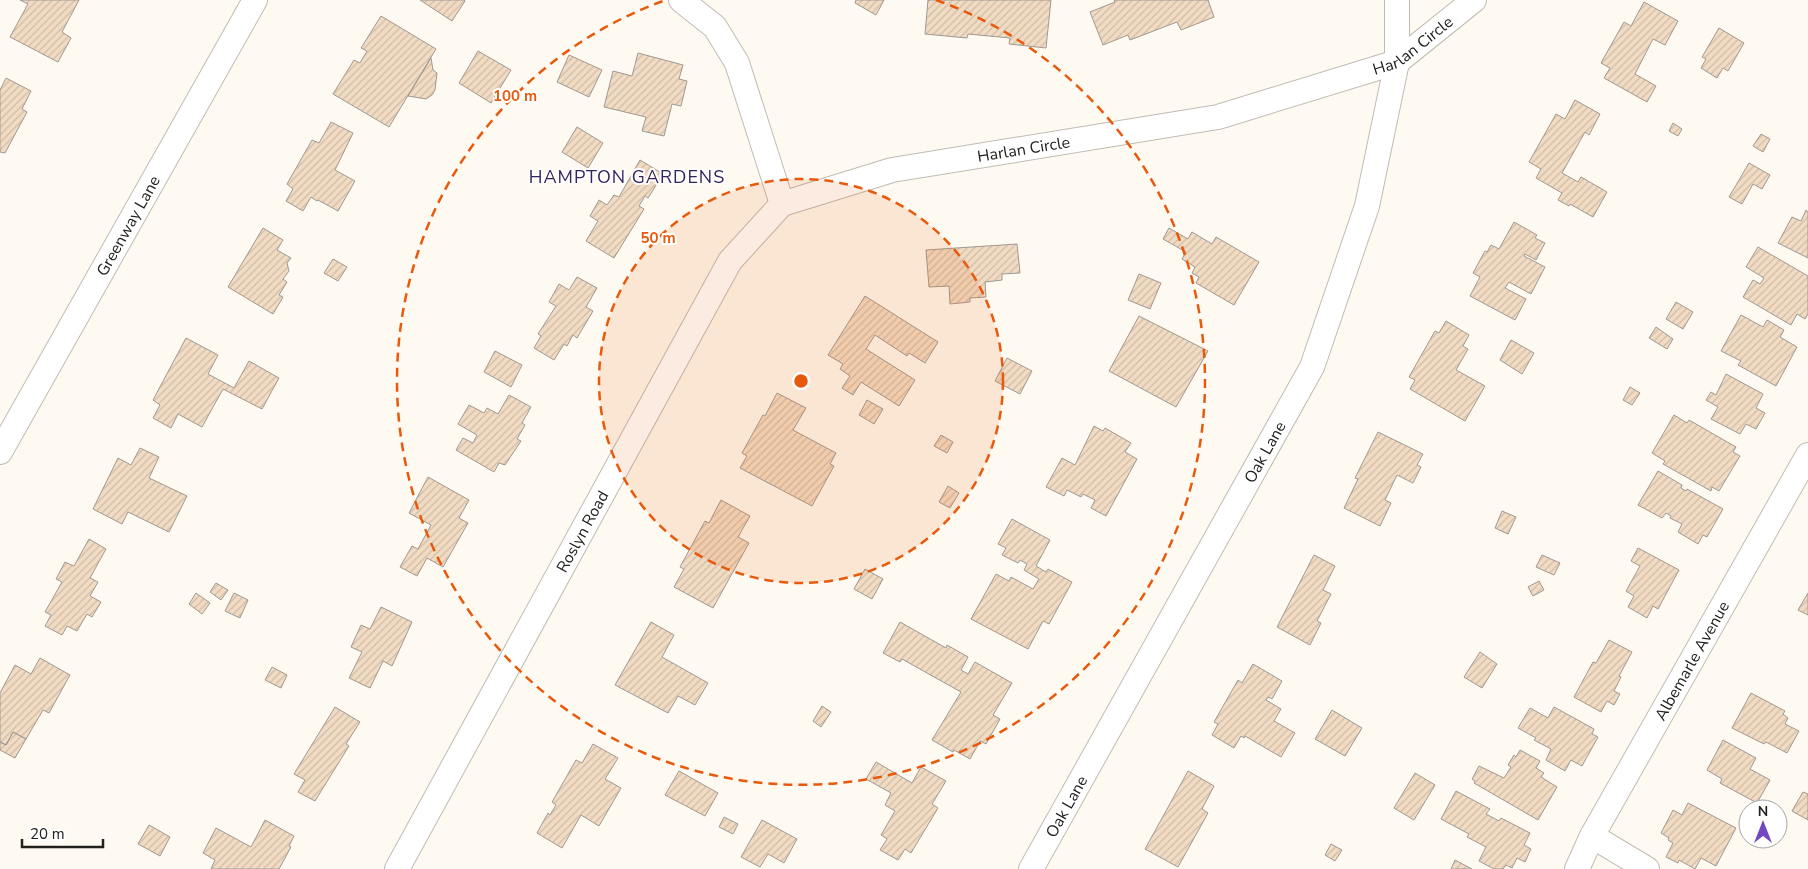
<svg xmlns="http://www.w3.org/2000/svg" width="1808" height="869" font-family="'Nunito Sans',sans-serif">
  <defs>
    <pattern id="building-hatch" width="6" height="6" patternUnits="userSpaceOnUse" patternTransform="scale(1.25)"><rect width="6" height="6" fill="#f2dbc3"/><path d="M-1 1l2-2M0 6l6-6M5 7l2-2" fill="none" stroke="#cfbca7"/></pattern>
  </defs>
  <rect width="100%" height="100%" fill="#fefaf1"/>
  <path fill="url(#building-hatch)" stroke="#9f9992" d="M20 0H79L62 32 71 38 58 62 10 37 28 4Z
    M420 0H464L465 1 452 21Z
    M856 0H884L876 15 855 3Z
    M928 0H1051L1046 48 1009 44 1010 38 968 34 967 38 925 34Z
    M1114 0H1208L1214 17 1181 30 1177 22 1130 40 1128 35 1103 45 1090 12 1115 2Z
    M1644 2 1678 21 1665 45 1653 39 1635 74 1656 86 1647 102 1604 78 1610 68 1601 63 1624 22 1631 26Z
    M381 16 436 49 389 127 333 94 354 60 360 63 367 51 361 48Z
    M1719 28 1744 43 1728 71 1723 68 1717 78 1701 68 1706 59 1702 57Z
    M478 51 511 70 491 103 459 83Z
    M638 53 683 65 679 79 687 81 681 106 672 104 664 136 642 131 646 117 604 107 613 71 632 76Z
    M569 55 602 70 589 97 557 82Z
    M431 58 433 70 437 73 435 90 432 95 426 99 408 96Z
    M6 78 31 91 22 109 27 112 5 153 0 152V90Z
    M1575 100 1600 114 1589 135 1585 132 1562 173 1578 182 1581 177 1607 192 1593 217 1570 204 1569 206 1558 200 1562 193 1536 178 1541 169 1529 162 1556 114 1565 119Z
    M331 122 353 133 335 170 355 181 338 211 318 200 317 201 311 197 303 211 286 201 293 189 287 184 312 140 319 143Z
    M1673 123 1682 129 1678 136 1669 131Z
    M577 127 603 143 588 168 562 152Z
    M1761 134 1770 139 1763 152 1753 146Z
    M640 160 663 174 648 198 645 196 639 206 644 209 614 258 586 241 598 221 590 216 599 200 607 205 614 195 619 197Z
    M1749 163 1770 175 1762 189 1753 184 1742 204 1729 197Z
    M1806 210 1808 212V258L1778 243 1792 217 1801 221Z
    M1514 222 1537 235 1535 238 1545 243 1536 260 1525 254 1524 256 1545 267 1531 294 1509 282 1505 288 1526 299 1515 320 1470 296 1480 277 1473 273 1485 251 1487 252 1491 245 1499 249Z
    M263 228 283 240 277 250 291 258 287 263 289 271 283 279 287 282 279 295 283 297 273 314 228 287Z
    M1169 228 1188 239 1192 232 1212 244 1216 237 1259 262 1234 305 1196 283 1199 277 1192 273 1195 267 1182 259 1186 252 1163 239Z
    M1017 244 1020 273 1002 274V280L985 282 986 297 970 298V302L950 304 949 286 929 287 926 250Z
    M1758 247 1808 276V314L1805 319 1797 314 1791 325 1743 297 1753 280 1760 284 1764 278 1746 267Z
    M333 259 347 267 338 281 324 273Z
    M1139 274 1161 283 1150 309 1128 300Z
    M577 277 597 288 586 307 593 311 577 338 573 335 567 346 564 344 554 360 534 348 541 336 538 334 556 306 549 302 559 284 569 290Z
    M865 296 938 342 925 363 909 353 907 356 875 335 866 349 915 380 899 406 861 382 853 395 842 388 850 376 840 369 843 364 828 355Z
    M1676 302 1693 312 1683 329 1666 319Z
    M1741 315 1763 327 1767 320 1784 330 1780 337 1797 347 1776 386 1738 365 1741 361 1721 351Z
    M1139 316 1208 351 1176 407 1109 371Z
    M1446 321 1469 335 1463 346 1468 349 1456 370 1485 386 1465 421 1410 389 1415 380 1409 377 1435 331 1439 333Z
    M1656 327 1673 339 1667 349 1649 338Z
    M186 338 218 355 208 374 234 388 249 361 279 378 262 409 223 389 202 427 178 414 171 428 153 418 160 405 153 400Z
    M1511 340 1534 353 1522 374 1500 360Z
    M495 351 522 365 511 387 484 372Z
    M1007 358 1032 371 1020 394 995 381Z
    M1726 374 1763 394 1756 408 1765 413 1756 429 1746 424 1740 434 1711 419 1718 407 1706 400 1711 392 1716 395Z
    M1630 387 1640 393 1632 405 1623 400Z
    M777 393 806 408 793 430 836 453 830 464 834 466 812 506 740 468 747 456 742 453 763 415 765 416Z
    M509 395 531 407 522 423 525 425 517 439 521 441 505 465 499 463 494 472 456 450 463 438 473 443 477 435 458 424 469 405 484 413 487 408 498 414Z
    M867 400 883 409 874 424 859 415Z
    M1674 415 1687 423 1689 420 1736 447 1733 452 1740 456 1719 491 1712 487 1711 491 1663 464 1665 461 1652 453Z
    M1094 426 1103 431 1105 428 1131 443 1125 452 1137 459 1106 516 1091 508 1095 500 1083 494 1081 497 1067 490 1064 496 1046 487 1062 458 1075 465Z
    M1378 432 1423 454 1417 465 1421 467 1413 483 1397 475 1385 500 1391 503 1380 526 1344 508 1358 479 1355 478Z
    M941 435 953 442 947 453 934 446Z
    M140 448 159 457 149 478 187 496 169 532 128 512 122 524 93 509 118 458 131 465Z
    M1658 471 1682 485 1681 488 1686 491 1687 489 1723 509 1707 537 1703 535 1698 544 1678 532 1682 524 1670 518 1671 516 1666 513 1662 518 1638 505Z
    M428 477 469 500 459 518 468 523 443 567 427 558 417 576 400 567 412 546 418 549 431 525 409 513Z
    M948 486 959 493 950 508 939 502Z
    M721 500 750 516 738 537 749 543 713 608 674 587 684 569 680 567 705 521 709 523Z
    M1502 511 1516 517 1508 534 1495 528Z
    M1012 519 1050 540 1036 566 1046 572 1048 569 1072 582 1049 624 1043 621 1028 649 971 619 996 574 1009 581 1011 577 1033 589 1039 579 1024 570 1027 564 1020 560 1018 563 1002 555 1006 548 998 544Z
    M89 539 106 549 90 578 98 582 90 596 101 602 92 617 87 614 77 631 67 626 62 635 45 626 51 615 45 612 62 582 56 579 65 562 74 566Z
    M1638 548 1679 570 1658 609 1653 606 1647 618 1628 607 1634 596 1626 591 1640 566 1631 561Z
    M1314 555 1335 566 1323 590 1331 594 1317 621 1321 623 1310 645 1277 627Z
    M1542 555 1560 563 1554 575 1536 567Z
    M865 569 883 579 872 599 854 589Z
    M1539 581 1544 590 1533 596 1528 587Z
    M216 583 228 590 221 600 210 592Z
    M196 593 210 603 202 614 189 604Z
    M234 593 248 600 240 618 225 611Z
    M1808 593V615L1798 610Z
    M381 607 412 622 392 666 383 661 370 688 349 678 362 652 351 647 361 625 370 629Z
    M651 622 674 635 662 657 708 683 695 705 678 696 668 713 615 685Z
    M900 622 946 648 947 645 968 657 961 670 968 674 975 662 1012 683 993 715 1000 719 986 744 980 741 970 759 954 750 953 752 932 740 961 692 902 659 900 662 883 653Z
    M1609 640 1632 652 1619 676 1621 677 1614 691 1620 694 1614 705 1607 701 1601 712 1574 697 1593 662 1596 663Z
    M1480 652 1497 664 1482 688 1464 677Z
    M40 658 70 675 49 713 43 710 26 739 13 732 6 745 0 742V693L15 665 31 674Z
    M1253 664 1282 681 1272 699 1268 697 1266 700 1281 709 1274 721 1295 733 1281 757 1245 736 1244 738 1241 736 1234 748 1212 735 1218 724 1214 722 1238 680 1242 683Z
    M272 667 287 675 281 688 265 680Z
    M1751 693 1785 711 1783 714 1788 718 1785 724 1799 731 1787 753 1766 742 1764 744 1732 728Z
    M822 706 831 712 821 727 813 721Z
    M335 707 360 722 346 744 349 746 315 801 298 792 305 780 294 774Z
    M1554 707 1594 729 1592 734 1598 737 1582 766 1571 760 1565 771 1546 760 1551 749 1534 740 1536 738 1518 728 1530 708 1548 718Z
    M1332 710 1362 728 1345 756 1315 739Z
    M13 732 26 739 15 758 0 750V742L6 745Z
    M1723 740 1756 758 1750 769 1770 780 1757 803 1720 783 1722 779 1707 770Z
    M593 744 618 758 605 779 621 788 599 826 581 815 562 848 537 833 548 813 550 815 556 805 552 802 576 760 582 763Z
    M1520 750 1540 761 1536 768 1544 773 1541 777 1557 787 1538 820 1474 783 1475 781 1472 779 1479 766 1504 778 1511 767 1508 765 1514 755 1516 757Z
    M876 762 912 783 921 767 946 781 932 804 938 808 911 853 905 849 898 860 880 850 887 839 881 835 895 811 885 805 891 793 866 779Z
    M679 771 718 793 705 816 665 795Z
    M1188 771 1214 786 1202 809 1208 813 1178 867 1145 849Z
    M1415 773 1435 785 1414 820 1394 808Z
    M1456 791 1490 809 1486 814 1499 821 1501 818 1530 833 1524 845 1531 849 1525 862 1517 858 1512 868 1506 865 1503 869H1494L1479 861 1486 847 1467 837 1469 834 1441 819Z
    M1803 792 1808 794V820L1792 811Z
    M1688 803 1736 828 1716 866 1701 858 1695 869 1679 860 1678 863 1666 857 1673 843 1668 840 1669 838 1661 833 1673 810 1682 815Z
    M724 817 738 824 733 834 719 827Z
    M265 820 294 836 289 846 291 847 279 869H211L215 860 203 853 216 828 251 847Z
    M762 820 797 839 784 863 768 854 760 867 741 857Z
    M149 825 170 837 160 856 138 844Z
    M1331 844 1342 850 1335 861 1325 855Z
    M1455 860 1472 869H1451Z"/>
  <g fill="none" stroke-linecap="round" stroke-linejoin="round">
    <defs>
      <g id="minor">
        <path id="s1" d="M681 0 715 27 737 63 782 204 892 170 1218 117 1397 62 1474 0"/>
        <path id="s2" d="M0 452 255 0"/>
        <path d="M1592 836 1647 869"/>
        <path id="s3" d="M397 869 730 261 782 204"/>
        <path id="s4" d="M1031 869 1312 367 1367 206 1397 62V0"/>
        <path id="s5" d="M1577 869 1592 836 1808 455"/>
      </g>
    </defs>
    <use href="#minor" stroke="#c0bcb4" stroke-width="26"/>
    <use href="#minor" stroke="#fff" stroke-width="24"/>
  </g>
  <circle cx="801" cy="381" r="202" fill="#e8590c" fill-opacity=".12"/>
  <g fill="none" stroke="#e8590c" stroke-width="2.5" stroke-dasharray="9 6">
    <circle cx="801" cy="381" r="202"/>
    <path d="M936 0A404 404 0 1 1 666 0"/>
  </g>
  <g text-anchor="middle" stroke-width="4" stroke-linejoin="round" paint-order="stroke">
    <g font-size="16" fill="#23211e" stroke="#fff">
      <text dy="6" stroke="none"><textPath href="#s1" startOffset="888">Harlan Circle</textPath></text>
      <text dy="6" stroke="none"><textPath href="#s1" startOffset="482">Harlan Circle</textPath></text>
      <text dy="6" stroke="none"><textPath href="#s2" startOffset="260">Greenway Lane</textPath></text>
      <text dy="6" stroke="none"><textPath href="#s4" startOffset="478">Oak Lane</textPath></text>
      <text dy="6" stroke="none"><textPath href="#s3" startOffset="385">Roslyn Road</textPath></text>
      <text dy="6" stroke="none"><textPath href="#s5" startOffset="238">Albemarle Avenue</textPath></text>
      <text dy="6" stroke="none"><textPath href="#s4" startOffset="72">Oak Lane</textPath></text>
    </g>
    <g font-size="18" letter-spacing="1" fill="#36225c" stroke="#fff">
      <text x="627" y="183">HAMPTON GARDENS</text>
    </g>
  </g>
  <circle cx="801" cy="381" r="8" fill="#e8590c" stroke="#fff" stroke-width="2.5"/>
  <g font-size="15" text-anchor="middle" font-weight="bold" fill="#e8590c" stroke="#fff" stroke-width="4" stroke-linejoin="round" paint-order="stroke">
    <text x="515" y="101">100 m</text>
    <text x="658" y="243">50 m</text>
  </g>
  <g transform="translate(1763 824)"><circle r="24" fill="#ffffff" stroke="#a7a6a5"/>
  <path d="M0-4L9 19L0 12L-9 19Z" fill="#7448c1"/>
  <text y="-8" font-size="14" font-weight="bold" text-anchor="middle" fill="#23211e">N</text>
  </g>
  <path d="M22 839v8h81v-8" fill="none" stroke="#23211e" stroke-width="2.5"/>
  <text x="30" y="839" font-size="15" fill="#23211e" stroke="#ffffff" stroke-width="4" paint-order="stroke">20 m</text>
</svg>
